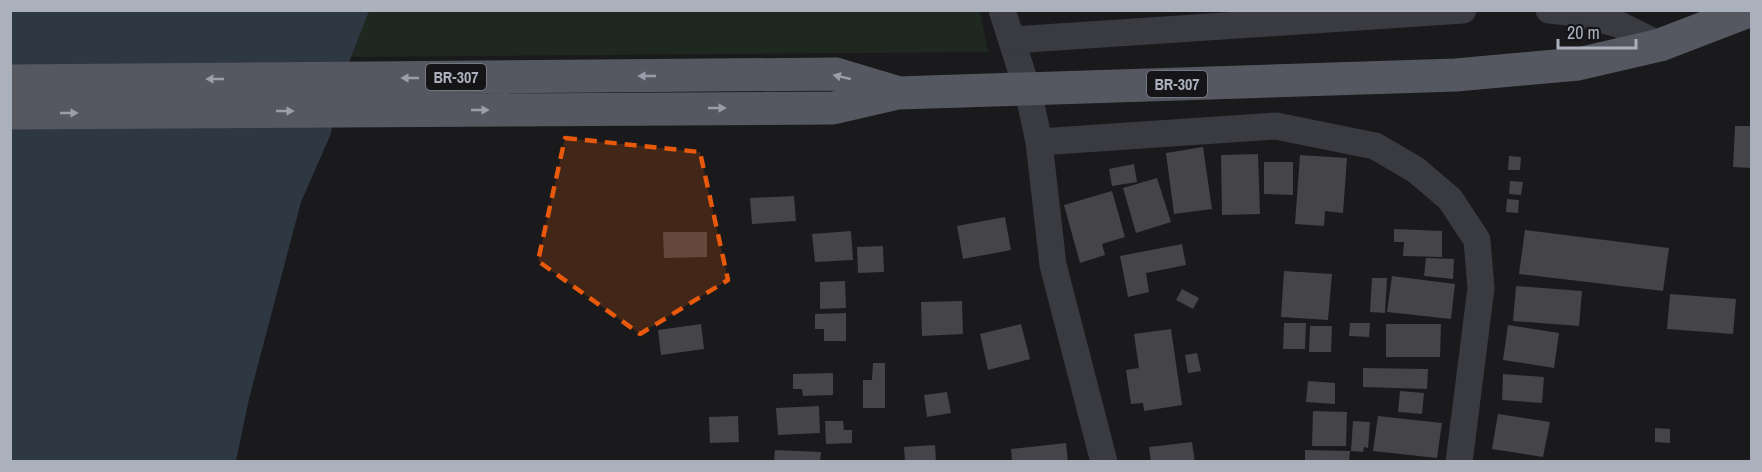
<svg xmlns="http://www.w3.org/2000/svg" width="1762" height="472" font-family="'Archivo Narrow',sans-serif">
  <rect width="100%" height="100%" fill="#1a191c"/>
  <path fill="#1f2820" d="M369 10 980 11 988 52 351 57Z"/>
  <path fill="#2e3842" d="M10 11H369L351 57 330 136 301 202 249 399 236 461H11Z"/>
  <path fill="#444449" d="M1735 126H1752V168L1733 167Z
    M1203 147 1212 209 1174 214 1166 153Z
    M1258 154 1260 214 1222 215 1221 155Z
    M1300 155 1347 158 1343 213 1325 211 1324 226 1295 224Z
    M1509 156 1521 157 1520 170H1508Z
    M1264 162H1293V195L1264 194Z
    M1134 164 1137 182 1112 186 1109 169Z
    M1157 178 1171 222 1136 233 1123 188Z
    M1510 181 1523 182 1521 195 1509 194Z
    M1112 191 1125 237 1102 244 1105 255 1080 263 1064 205Z
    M794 196 796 221 752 224 750 198Z
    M1507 199 1519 200 1518 213 1506 212Z
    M1005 217 1011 250 963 259 957 226Z
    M1394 229 1442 231V257L1403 256 1404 242H1394Z
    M1525 230 1669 248 1663 291 1519 274Z
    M851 231 853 260 815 262 812 234Z
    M663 232H707V257L664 258Z
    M1182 244 1186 265 1146 273 1149 292 1128 297 1120 256Z
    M883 246 884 272 858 273 857 247Z
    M1426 258 1454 259 1453 279 1424 276Z
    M1284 271 1332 274 1328 320 1281 317Z
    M1392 276 1455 284 1451 319 1387 312Z
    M1372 278H1387L1385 313 1370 312Z
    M845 281 846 308 820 309V282Z
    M1516 286 1582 291 1579 326 1513 321Z
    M1182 289 1199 298 1193 309 1176 300Z
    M1670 294 1736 299 1733 334 1667 329Z
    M962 301 963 334 922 336 921 302Z
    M846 313V341H824V329H815V314Z
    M1284 323H1306L1305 349H1283Z
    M1350 323H1370L1369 337 1349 336Z
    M701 324 704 349 661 355 658 330Z
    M1021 324 1030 359 988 370 980 334Z
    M1386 324H1441L1440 357H1386Z
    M1508 325 1559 333 1554 368 1503 360Z
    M1310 326H1332L1331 352H1309Z
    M1171 329 1182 405 1144 411 1143 403 1131 404 1126 370 1139 368 1134 334Z
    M1197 353 1201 371 1188 373 1185 355Z
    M873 363H885V408H863V380H872Z
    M1363 368 1428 369 1427 389 1363 387Z
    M833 373V395L803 396 802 389H793V374Z
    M1503 374 1544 377 1542 403 1502 400Z
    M1308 381 1335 383V404L1306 402Z
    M1400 391 1424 393 1422 414 1398 412Z
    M947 392 951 413 927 417 924 395Z
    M819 406 820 433 778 435 776 408Z
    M1313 411 1347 412 1346 446H1312Z
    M1498 414 1550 422 1543 457 1492 449Z
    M738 416 739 442 710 443 709 417Z
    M1378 416 1442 423 1437 458 1373 451Z
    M825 421H843L844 430H852V443L826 444Z
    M1353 421 1370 422 1368 448 1364 447 1363 452 1351 451Z
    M1655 428 1670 429V443L1655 442Z
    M1192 442 1195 462H1151L1149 447Z
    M1066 443 1068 462H1012L1011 449Z
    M935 445 936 462H905L904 447Z
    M775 450 821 452 820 462H774Z
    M1305 450 1350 451 1349 462H1305Z"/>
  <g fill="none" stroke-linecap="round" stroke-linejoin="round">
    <path stroke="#3a3b41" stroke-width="27" d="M1002 10 1029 95 1039 142 1053 265 1104 462
      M1549 10 1577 13 1618 24 1660 45
      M1013 40 1463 10
      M1039 142 1276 126 1375 146 1416 170 1450 199 1477 240 1481 288 1459 462"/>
    <path stroke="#565861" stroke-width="33" d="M10 81 836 74 896 92
      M10 113 833 108 898 93 1456 75 1578 64 1660 45 1751 10"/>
  </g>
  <defs><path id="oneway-solid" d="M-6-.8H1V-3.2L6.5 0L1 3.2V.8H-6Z" transform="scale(1.5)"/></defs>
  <g fill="#9a9eab">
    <use href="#oneway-solid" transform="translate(647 76) rotate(180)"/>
    <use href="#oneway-solid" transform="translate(842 77) rotate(-167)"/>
    <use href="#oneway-solid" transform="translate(410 78) rotate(180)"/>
    <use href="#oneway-solid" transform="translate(215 79) rotate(180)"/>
    <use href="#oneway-solid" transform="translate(717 108)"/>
    <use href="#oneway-solid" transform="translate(480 110)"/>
    <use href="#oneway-solid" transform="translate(285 111)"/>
    <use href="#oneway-solid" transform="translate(69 113)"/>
  </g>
  <path fill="#e8590c" fill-opacity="0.2" stroke="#e8590c" stroke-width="4.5" stroke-dasharray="12 8" stroke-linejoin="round" d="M565 138 700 152 728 280 640 334 538 261Z"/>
  <g text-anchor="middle" stroke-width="6" stroke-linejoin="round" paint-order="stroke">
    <g fill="#151417" stroke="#7e818b" stroke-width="1.5">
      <rect x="426" y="64" width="60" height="26" rx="4.5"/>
      <rect x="1147" y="71" width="60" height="26" rx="4.5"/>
    </g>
    <g font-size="16" font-weight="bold" fill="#abb0bd">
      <text x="456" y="83">BR-307</text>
      <text x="1177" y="90">BR-307</text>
    </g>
  </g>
  <rect width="1762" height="472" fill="none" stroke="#abb0bd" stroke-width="24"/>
  <path d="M1558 39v9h78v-9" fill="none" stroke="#abb0bd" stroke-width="3"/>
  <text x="1567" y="39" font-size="18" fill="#abb0bd" stroke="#151417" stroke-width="4.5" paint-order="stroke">20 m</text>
</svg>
